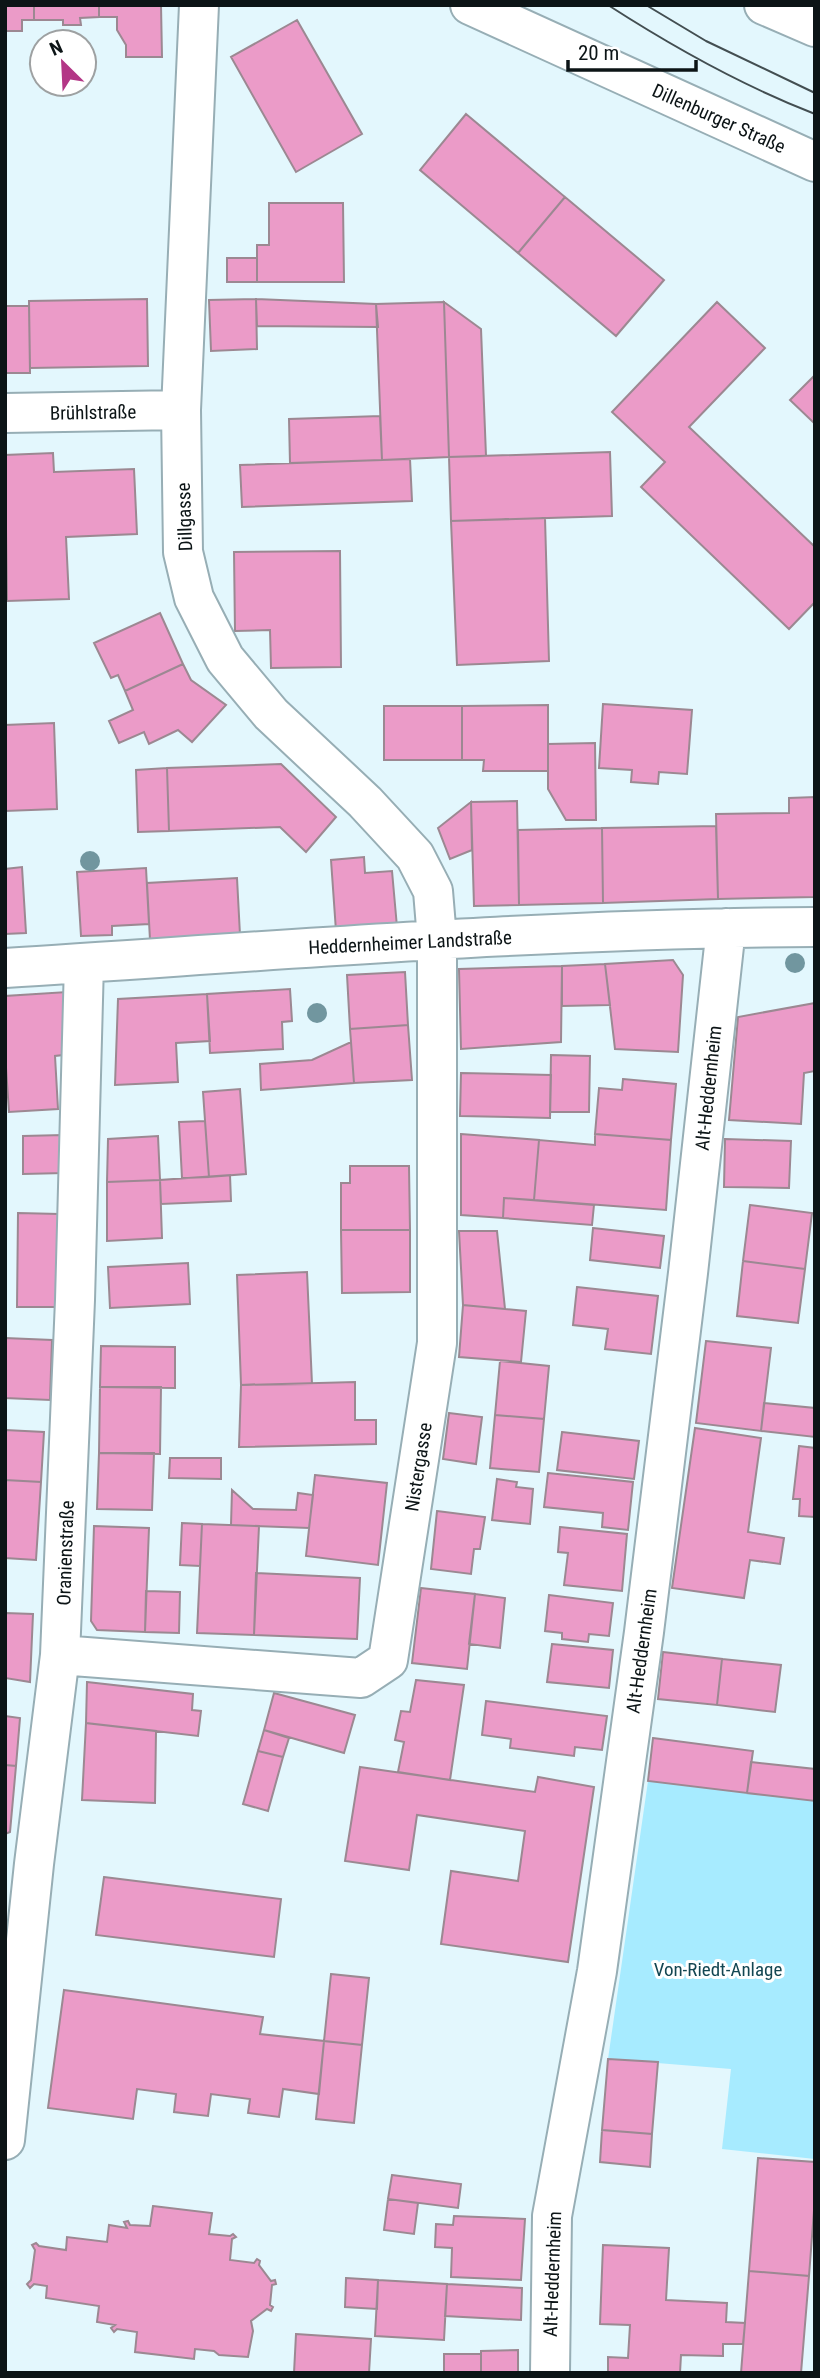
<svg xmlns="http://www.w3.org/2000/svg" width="820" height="2378" font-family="'Roboto Condensed',sans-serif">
  <rect width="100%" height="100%" fill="#e3f7fd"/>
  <path fill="#a7ebff" d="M648 1781 815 1801V2159L722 2149 731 2069 608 2059Z"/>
  <path fill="#eb9bc8" stroke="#9c8892" stroke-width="2" d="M5 5H34V20H22V31H5Z
    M34 5H99V17L80 18 81 25H63V20H34Z
    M99 5H161L162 57H126V45L117 30V17H99Z
    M297 20 362 134 296 172 231 57Z
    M466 114 565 197 518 253 420 170Z
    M565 197 664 280 616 336 518 253Z
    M269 203H343L344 282H257V245H269Z
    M227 258H257V282H227Z
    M147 299 148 366 30 368 29 301Z
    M256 299 376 304 378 327 257 326Z
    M256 299 257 349 211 351 209 300Z
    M444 302 481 329 486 456 449 457Z
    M444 302 449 457 382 460 376 304Z
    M717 302 765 348 689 427 815 547V602L789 629 641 487 665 462 612 412Z
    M5 306H29L30 373H5Z
    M815 375V424L790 400Z
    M380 416 382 460 290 463 289 419Z
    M610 452 612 516 451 521 449 457Z
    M53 453 54 472 134 469 137 534 66 537 69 599 7 601 5 455Z
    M410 459 412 501 242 507 240 465Z
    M545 518 549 661 457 665 451 521Z
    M340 551 341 667 271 668 270 630 235 631 234 552Z
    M160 613 183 664 125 691 118 675 111 678 94 643Z
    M183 664 191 680 226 705 192 742 178 730 149 744 144 732 119 743 109 721 133 710 125 691Z
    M603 704 692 710 687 774 659 772 658 784 631 782 632 770 599 768Z
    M548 705V771H483L484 760H462V706Z
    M384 706H462V760H384Z
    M54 723 57 809 5 811V725Z
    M595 743 596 820H566L548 789V744Z
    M281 764 336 817 306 852 280 827 169 831 167 768Z
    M167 768 169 831 138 832 136 770Z
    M815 797V897L718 899 716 814 789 813V798Z
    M517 801 519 905 474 906 471 802Z
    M471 802 472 850 450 859 438 828Z
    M716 826 718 899 603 903 602 828Z
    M602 828 603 903 519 905 518 830Z
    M364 857 365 873 392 871 397 927 336 931 331 860Z
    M22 867 26 933 5 934V869Z
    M146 868 149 924 112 926V935L81 936 77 872Z
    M237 878 240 935 150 940 147 883Z
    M673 960 683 975 678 1052 615 1049 605 964Z
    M605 964 610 1005 562 1006V966Z
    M562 966 561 1042 461 1049 459 969Z
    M405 972 408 1025 350 1029 347 975Z
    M290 989 292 1021 282 1022 283 1049 210 1053 207 994Z
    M67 992 63 1055 55 1056 58 1109 9 1112 5 1053V996Z
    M207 994 210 1041 176 1043 178 1082 115 1085 118 999Z
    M815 1003V1071L804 1073 801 1124 729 1120 738 1017Z
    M408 1025 412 1080 354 1083 350 1029Z
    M351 1042 354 1083 261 1090 260 1064 312 1060Z
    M551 1055 590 1056 589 1112H550Z
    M461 1073 551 1075 550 1118 460 1116Z
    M623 1079 676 1084 671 1140 595 1134 599 1088 622 1090Z
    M240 1089 246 1174 209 1177 203 1092Z
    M205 1121 209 1177 182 1178 179 1122Z
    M461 1134 539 1140 534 1200 504 1198 503 1218 461 1215Z
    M595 1134 671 1140 666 1210 534 1200 539 1140 595 1145Z
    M63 1135 64 1173 23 1174V1136Z
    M158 1136 160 1180 107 1182 108 1139Z
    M725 1139 791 1141 789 1188 724 1187Z
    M350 1166H409L410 1230H341V1183H350Z
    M230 1175 231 1201 161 1204 160 1180Z
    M160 1180 162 1238 107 1241V1182Z
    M504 1198 594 1205 592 1225 503 1218Z
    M750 1205 812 1213 805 1269 743 1261Z
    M18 1213 59 1214 58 1307H17Z
    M593 1228 664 1236 660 1268 590 1260Z
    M341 1230H410V1292L342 1293Z
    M459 1231H497L505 1309 463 1305Z
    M743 1261 805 1269 798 1323 737 1316Z
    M188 1263 190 1304 110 1308 108 1267Z
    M307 1272 312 1384 241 1385 237 1275Z
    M577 1287 658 1296 651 1354 605 1349 608 1329 573 1325Z
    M463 1305 526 1311 521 1362 459 1357Z
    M5 1338 52 1340 50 1400 5 1398Z
    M706 1341 771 1348 761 1431 696 1423Z
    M101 1346 175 1347V1388L100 1387Z
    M500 1361 549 1366 544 1419 495 1415Z
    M355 1382V1420H376V1444L239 1447 241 1385Z
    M100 1387H161L160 1454 99 1453Z
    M764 1403 815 1408V1437L761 1431Z
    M449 1413 482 1417 476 1464 443 1459Z
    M495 1415 544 1419 539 1472 490 1468Z
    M695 1428 761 1438 748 1532 784 1538 780 1564 750 1560 744 1598 672 1588Z
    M5 1430 44 1432 41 1482 5 1480Z
    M562 1432 639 1441 634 1479 557 1470Z
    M799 1446 815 1448V1517L799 1516 800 1499H793Z
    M99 1453H154L152 1510 97 1509Z
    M170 1458H221V1479L169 1478Z
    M548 1473 633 1482 628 1530 602 1527 603 1513 544 1507Z
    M315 1475 387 1483 378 1565 306 1556Z
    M497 1479 517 1482 516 1487 533 1489 530 1524 492 1520Z
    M5 1480 41 1482 36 1560 5 1558Z
    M232 1490 253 1509 296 1510 298 1493 313 1495 309 1528 231 1525Z
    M437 1511 485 1517 480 1549H474L471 1574 431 1569Z
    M182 1523 202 1524 200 1566 180 1565Z
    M202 1524 259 1526 254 1635 197 1633Z
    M94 1526 149 1528 145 1632 97 1630 91 1621Z
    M560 1527 627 1534 622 1591 564 1585 568 1553 558 1552Z
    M256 1573 360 1578 357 1639 254 1635Z
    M421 1588 475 1594 467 1669 412 1663Z
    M146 1591 180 1592 179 1633 145 1632Z
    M475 1594 505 1598 500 1648 469 1644Z
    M549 1595 613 1603 609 1636 589 1634 588 1642 562 1639V1633L545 1631Z
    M5 1613 33 1614 30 1682 5 1678Z
    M552 1644 613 1650 609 1688 547 1682Z
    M663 1652 722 1659 717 1705 658 1699Z
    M722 1659 781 1665 775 1712 717 1705Z
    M416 1680 464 1685 450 1780 398 1772 404 1742 395 1740 401 1711 410 1712Z
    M87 1682 193 1694 192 1710 201 1711 198 1736 86 1723Z
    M274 1693 355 1715 344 1753 264 1730Z
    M486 1701 607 1716 602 1750 575 1747 574 1756 510 1748 511 1739 482 1735Z
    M5 1716 20 1718 16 1766 5 1765Z
    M86 1723 156 1731 155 1803 82 1800Z
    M264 1730 289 1738 283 1757 258 1751Z
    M653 1738 753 1751 747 1793 648 1781Z
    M258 1751 283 1757 268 1811 243 1804Z
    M751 1762 815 1769V1801L747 1793Z
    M5 1765 16 1766 10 1832 5 1834Z
    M360 1767 535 1792 538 1777 594 1787 568 1962 441 1944 451 1871 518 1881 525 1831 417 1815 409 1870 345 1861Z
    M104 1877 281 1899 274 1957 96 1935Z
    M331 1974 369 1978 362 2045 324 2041Z
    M64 1990 263 2017 260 2034 324 2041 319 2094 283 2089 279 2117 248 2113 250 2099 211 2094 208 2116 174 2112 176 2094 137 2089 133 2119 48 2108Z
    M324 2041 362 2045 354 2123 316 2119Z
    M608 2059 658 2062 652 2134 602 2130Z
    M602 2130 652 2134 650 2167 600 2162Z
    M758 2158 815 2162V2197L809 2276 749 2271Z
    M392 2175 461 2184 458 2208 388 2199Z
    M388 2199 418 2203 414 2234 384 2230Z
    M153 2206 212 2213 209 2234 230 2236 233 2234 236 2237 232 2239 230 2260 254 2263 257 2259 260 2261 259 2265 271 2281 275 2280 276 2284 272 2285 270 2305 273 2307 271 2311 267 2309 251 2321 253 2331 248 2357 219 2355 214 2351 195 2349 194 2359 135 2352 137 2332 117 2329 114 2332 111 2328 115 2325 97 2322 99 2306 46 2298 47 2286 34 2284 30 2288 27 2284 31 2280 35 2250 32 2245 36 2243 39 2246 66 2250 67 2237 107 2242 109 2225 127 2228 124 2222 128 2221 130 2225 150 2226Z
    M454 2216 525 2219 521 2280 451 2277 452 2248 435 2247 436 2224 453 2225Z
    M603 2245 669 2248 666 2300 727 2303 726 2322 745 2323 743 2344H723V2356L681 2355 680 2373H608V2357L628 2358 630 2325 600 2324Z
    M749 2271 809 2276 801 2373H741Z
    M346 2278 378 2280 377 2309 345 2307Z
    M378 2280 447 2284 444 2340 375 2336Z
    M447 2284 522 2288 521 2320 445 2316Z
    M296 2334 371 2339 369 2373H294Z
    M518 2350V2373H481V2351Z
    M444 2354H481V2373H444Z"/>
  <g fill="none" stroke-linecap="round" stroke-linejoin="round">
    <defs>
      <path id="minor" d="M5 413 181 410
        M5 968C275 951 544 928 815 927
        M60 1655 361 1678 388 1660 437 1343V939L433 891 415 856 365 802 271 714 225 659 194 598 183 552 181 410 199 5
        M5 2140 34 1864 60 1655 75 1300 84 963
        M550 2373 552 2216 597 1971 644 1632 688 1273 726 928"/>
      <path id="primary" d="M470 5 815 162
        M764 5 815 27"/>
    </defs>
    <use href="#minor" stroke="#97aeb5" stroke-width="42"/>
    <use href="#primary" stroke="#97aeb5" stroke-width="42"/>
    <use href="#minor" stroke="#fff" stroke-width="38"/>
    <use href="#primary" stroke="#fff" stroke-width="38"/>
    <path stroke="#434e51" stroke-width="2" d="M608 5C673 47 743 86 815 114
      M646 5 706 41 815 93"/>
  </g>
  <g fill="#71969f">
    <circle cx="90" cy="861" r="10"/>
    <circle cx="795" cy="963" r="10"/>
    <circle cx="317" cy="1013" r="10"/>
  </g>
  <g text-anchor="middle" stroke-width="6" stroke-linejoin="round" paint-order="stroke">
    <g font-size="19" fill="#0c1416" stroke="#fff">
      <text transform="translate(719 118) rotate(24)" y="7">Dillenburger Straße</text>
      <text transform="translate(93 412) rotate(-1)" y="7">Brühlstraße</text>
      <text transform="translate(184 517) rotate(-92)" y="7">Dillgasse</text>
      <text transform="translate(410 942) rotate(-3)" y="7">Heddernheimer Landstraße</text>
      <text transform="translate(708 1088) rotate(-84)" y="7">Alt-Heddernheim</text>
      <text transform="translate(418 1467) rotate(-81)" y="7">Nistergasse</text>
      <text transform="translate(65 1553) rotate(-88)" y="7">Oranienstraße</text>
      <text transform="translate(641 1651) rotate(-82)" y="7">Alt-Heddernheim</text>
      <text transform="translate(552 2274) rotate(-88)" y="7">Alt-Heddernheim</text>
    </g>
    <g font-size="19" fill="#134652" stroke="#fff">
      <text x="718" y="1976">Von-Riedt-Anlage</text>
    </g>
  </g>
  <rect width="820" height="2378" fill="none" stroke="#0c1416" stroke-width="14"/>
  <g transform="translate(63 63) rotate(336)"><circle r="33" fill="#ffffff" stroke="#9ea1a2" stroke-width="2"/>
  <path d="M0-5L12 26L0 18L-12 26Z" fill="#b33686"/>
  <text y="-10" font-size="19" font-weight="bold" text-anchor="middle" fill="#0c1416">N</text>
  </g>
  <path d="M568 60v10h128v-10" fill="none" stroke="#0c1416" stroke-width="3.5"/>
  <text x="578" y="60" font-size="21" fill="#0c1416" stroke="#ffffff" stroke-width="5" paint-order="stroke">20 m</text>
</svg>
